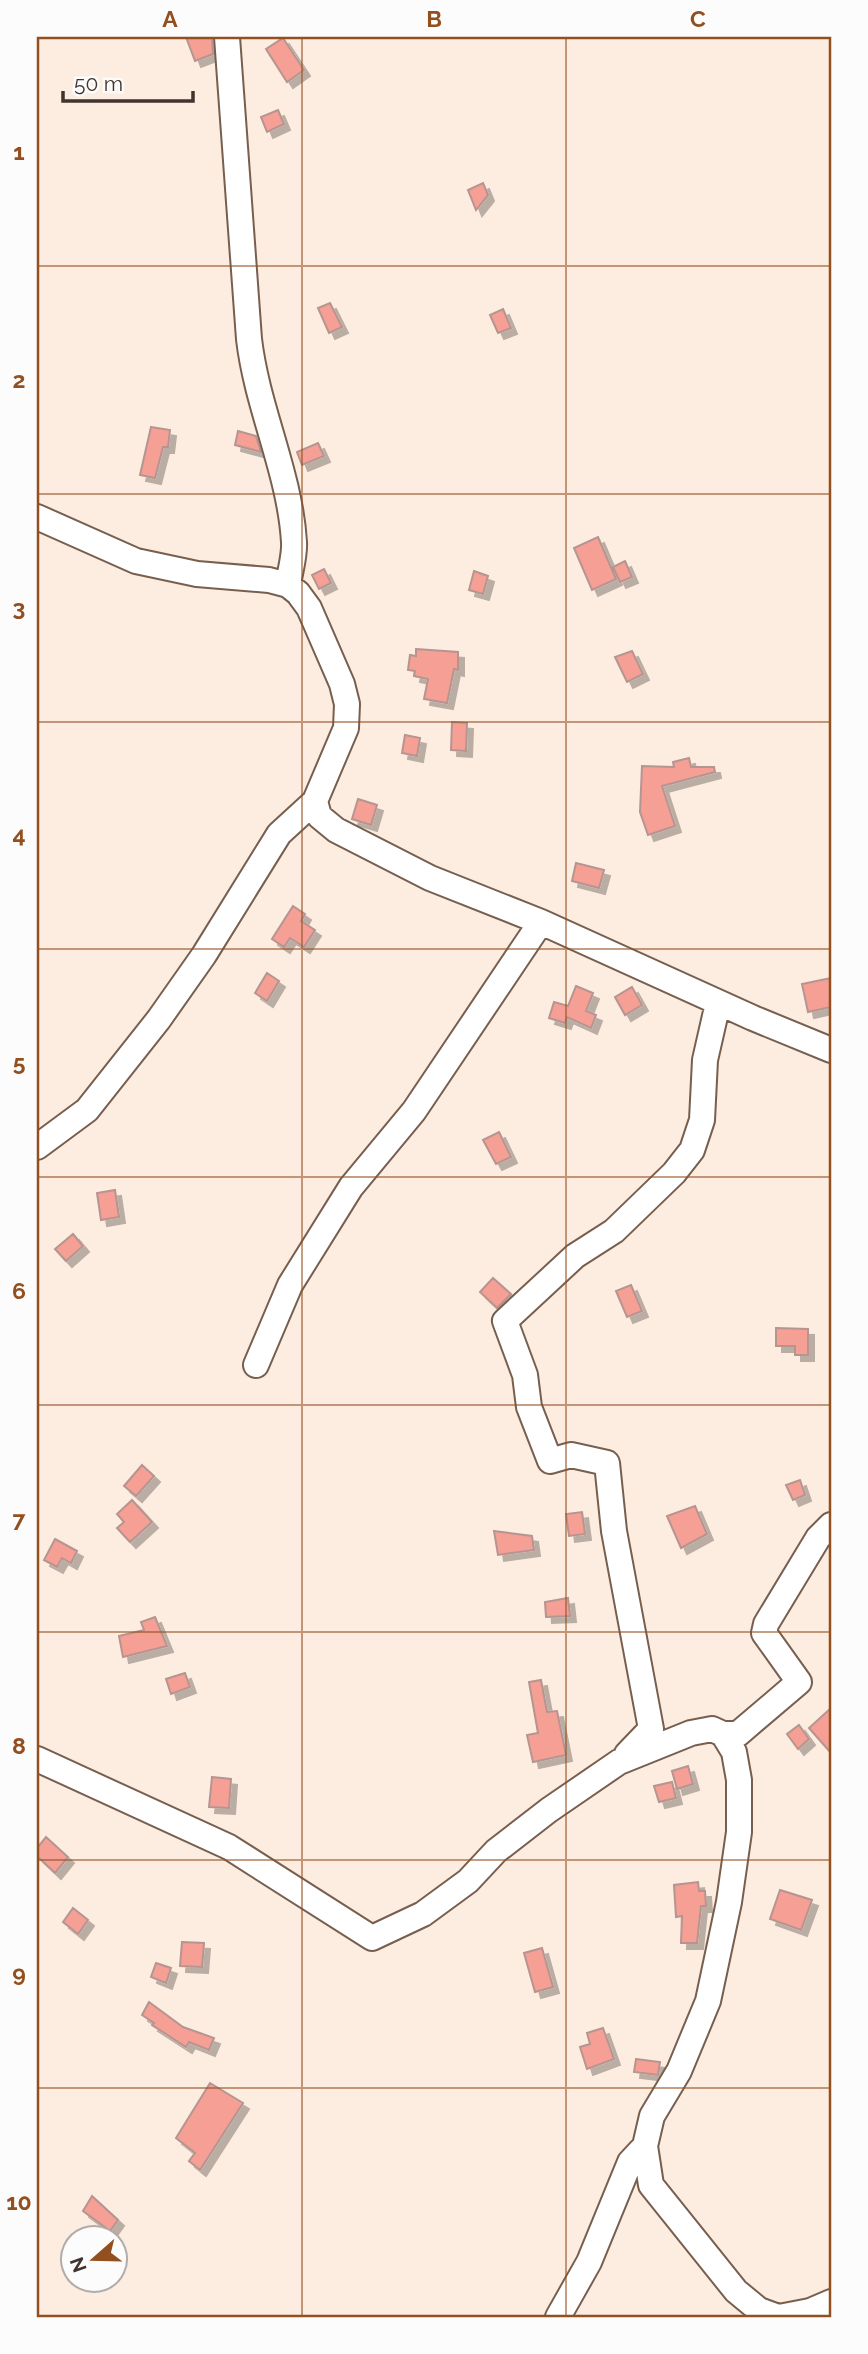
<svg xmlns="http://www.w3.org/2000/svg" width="868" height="2354" font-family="Raleway,sans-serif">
  <defs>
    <filter id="shadow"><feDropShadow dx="6" dy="6" stdDeviation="0" flood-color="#0004"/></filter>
  </defs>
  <rect width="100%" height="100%" fill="#fdece0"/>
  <path fill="#f59f95" stroke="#b69590" stroke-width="2" filter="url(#shadow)" d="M186 37H212L213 54 195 61Z
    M283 38 304 70 287 82 266 49Z
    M278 110 284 124 267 132 261 117Z
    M483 183 488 195 476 210 468 190Z
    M330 303 342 327 329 333 318 308Z
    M503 309 511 328 498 333 490 315Z
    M151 427 170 430 168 447H163L155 478 140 475Z
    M238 431 256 436 261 452 235 445Z
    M318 443 324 456 302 465 297 452Z
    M598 537 616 579 592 590 574 548Z
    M625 561 632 577 620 582 613 567Z
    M324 569 331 583 319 589 312 575Z
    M474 571 488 576 483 594 469 590Z
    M416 649 458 652V670L454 669 447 703 424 699 428 679 414 676 415 671 408 670 410 655 416 656Z
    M632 651 643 674 627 682 615 657Z
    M452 722 467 723 466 751 451 750Z
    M405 735 420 738 417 756 402 753Z
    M689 758 691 767H714L715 772 662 786 675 826 648 835 640 812 642 766 674 767 673 762Z
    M358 799 377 805 371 825 352 819Z
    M576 863 604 870 599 888 572 881Z
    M293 906 305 914 301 921 315 930 304 947 290 938 284 947 272 939Z
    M267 973 279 981 267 1001 255 993Z
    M831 978V1007L808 1012 802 984Z
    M576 986 593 993 586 1011 596 1015 591 1028 567 1017 565 1023 549 1018 554 1002 568 1006Z
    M632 987 642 1005 625 1015 615 997Z
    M499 1132 511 1157 496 1164 483 1140Z
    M115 1190 119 1217 101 1220 97 1193Z
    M73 1234 83 1246 66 1261 55 1249Z
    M493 1278 511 1294 497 1308 480 1292Z
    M631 1285 642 1311 627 1317 616 1291Z
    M776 1328 808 1329V1355H795V1346H776Z
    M142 1465 154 1476 136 1496 124 1486Z
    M800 1480 805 1495 793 1500 786 1485Z
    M132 1500 152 1522 130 1542 117 1528 124 1522 117 1514Z
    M695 1506 707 1534 681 1548 667 1516Z
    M582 1512 585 1534 569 1536 566 1514Z
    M494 1531 532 1536 534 1550 498 1555Z
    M55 1539 77 1551 71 1563 62 1558 57 1567 44 1560Z
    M568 1598 570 1616 546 1617 545 1602Z
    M155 1617 167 1646 123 1657 119 1636 144 1630 141 1622Z
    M185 1673 190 1687 171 1694 166 1679Z
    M541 1680 547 1712 557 1711 566 1755 533 1762 527 1735 538 1733 529 1682Z
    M831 1708V1753L809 1728Z
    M799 1725 809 1739 798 1749 787 1734Z
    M688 1766 693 1784 677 1789 672 1771Z
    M212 1777 231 1779 229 1808 209 1807Z
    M672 1782 676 1798 659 1802 654 1786Z
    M46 1837 68 1857 55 1873 37 1856V1848Z
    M698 1882 699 1891H705L706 1906H701L697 1943H681L682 1916 676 1917 674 1885Z
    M780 1890 812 1900 801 1930 770 1919Z
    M73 1908 88 1920 78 1934 63 1922Z
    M182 1942 204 1943 202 1967 180 1966Z
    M542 1948 553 1987 535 1992 524 1953Z
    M156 1963 171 1968 166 1983 151 1977Z
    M149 2002 183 2027 214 2038 209 2050 189 2042 186 2047 152 2025 154 2023 142 2015Z
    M603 2028 614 2059 587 2069 580 2047 590 2044 587 2033Z
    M636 2059 660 2062 658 2075 634 2072Z
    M210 2083 243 2103 200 2170 189 2161 195 2153 176 2138Z
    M92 2196 118 2220 110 2231 83 2211Z"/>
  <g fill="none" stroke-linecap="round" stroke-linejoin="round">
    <defs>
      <path id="minor" d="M227 37 249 339C257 408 290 473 294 542 295 555 290 571 288 585
        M37 517 136 561 197 574 269 580 288 585 298 593 309 608 342 684 347 704 346 728 315 801 319 816 336 830 430 878 541 922 753 1018 831 1050
        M37 1147 87 1110 159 1019 204 955 279 834 315 801
        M256 1365 290 1285 351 1187 414 1111 541 922
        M723 1734H738L799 1682 764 1633 766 1624 818 1538 831 1525
        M627 1754 651 1729 614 1531 607 1463 571 1455 550 1461 529 1407 525 1375 505 1321 575 1256 614 1231 674 1173 692 1150 702 1120 705 1060 718 1003
        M37 1759 229 1847 372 1938 423 1914 468 1881 496 1851 549 1810 619 1762 691 1733 712 1729 723 1734 734 1752 739 1780V1832L729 1902 708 2001 679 2071 652 2116 645 2146 651 2185 736 2291 759 2310 778 2317
        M558 2317 589 2262 630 2162 645 2146
        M779 2317 810 2311 831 2302"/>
    </defs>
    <use href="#minor" stroke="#775f4f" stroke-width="28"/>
    <use href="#minor" stroke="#fff" stroke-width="24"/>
  </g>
  <path fill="none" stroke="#924f1f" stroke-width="2" stroke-opacity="0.55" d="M302 37V2317M566 37V2317M37 266H831M37 494H831M37 722H831M37 949H831M37 1177H831M37 1405H831M37 1632H831M37 1860H831M37 2088H831"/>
  <rect width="868" height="2354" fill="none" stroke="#fcfcfc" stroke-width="77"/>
  <g transform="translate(94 2259) rotate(250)"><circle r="33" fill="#fcfcfc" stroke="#b1acaa" stroke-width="2"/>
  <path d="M0-5L12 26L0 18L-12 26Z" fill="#924f1f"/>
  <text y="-10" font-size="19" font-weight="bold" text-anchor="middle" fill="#40352e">N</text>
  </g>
  <path d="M63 91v10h130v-10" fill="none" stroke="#40352e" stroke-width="3.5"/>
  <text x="74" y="91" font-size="21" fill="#40352e" stroke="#fcfcfc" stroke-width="5" paint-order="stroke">50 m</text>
  <rect x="38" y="38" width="792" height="2278" fill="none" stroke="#924f1f" stroke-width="2.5"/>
  <g font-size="23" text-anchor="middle" font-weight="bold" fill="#924f1f">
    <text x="170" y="27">A</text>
    <text x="434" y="27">B</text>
    <text x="698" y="27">C</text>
    <text x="19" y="160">1</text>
    <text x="19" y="388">2</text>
    <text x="19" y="616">3</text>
    <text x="19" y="843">4</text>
    <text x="19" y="1071">5</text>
    <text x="19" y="1299">6</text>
    <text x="19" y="1527">7</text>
    <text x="19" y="1754">8</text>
    <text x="19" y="1982">9</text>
    <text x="19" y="2210">10</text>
  </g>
</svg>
